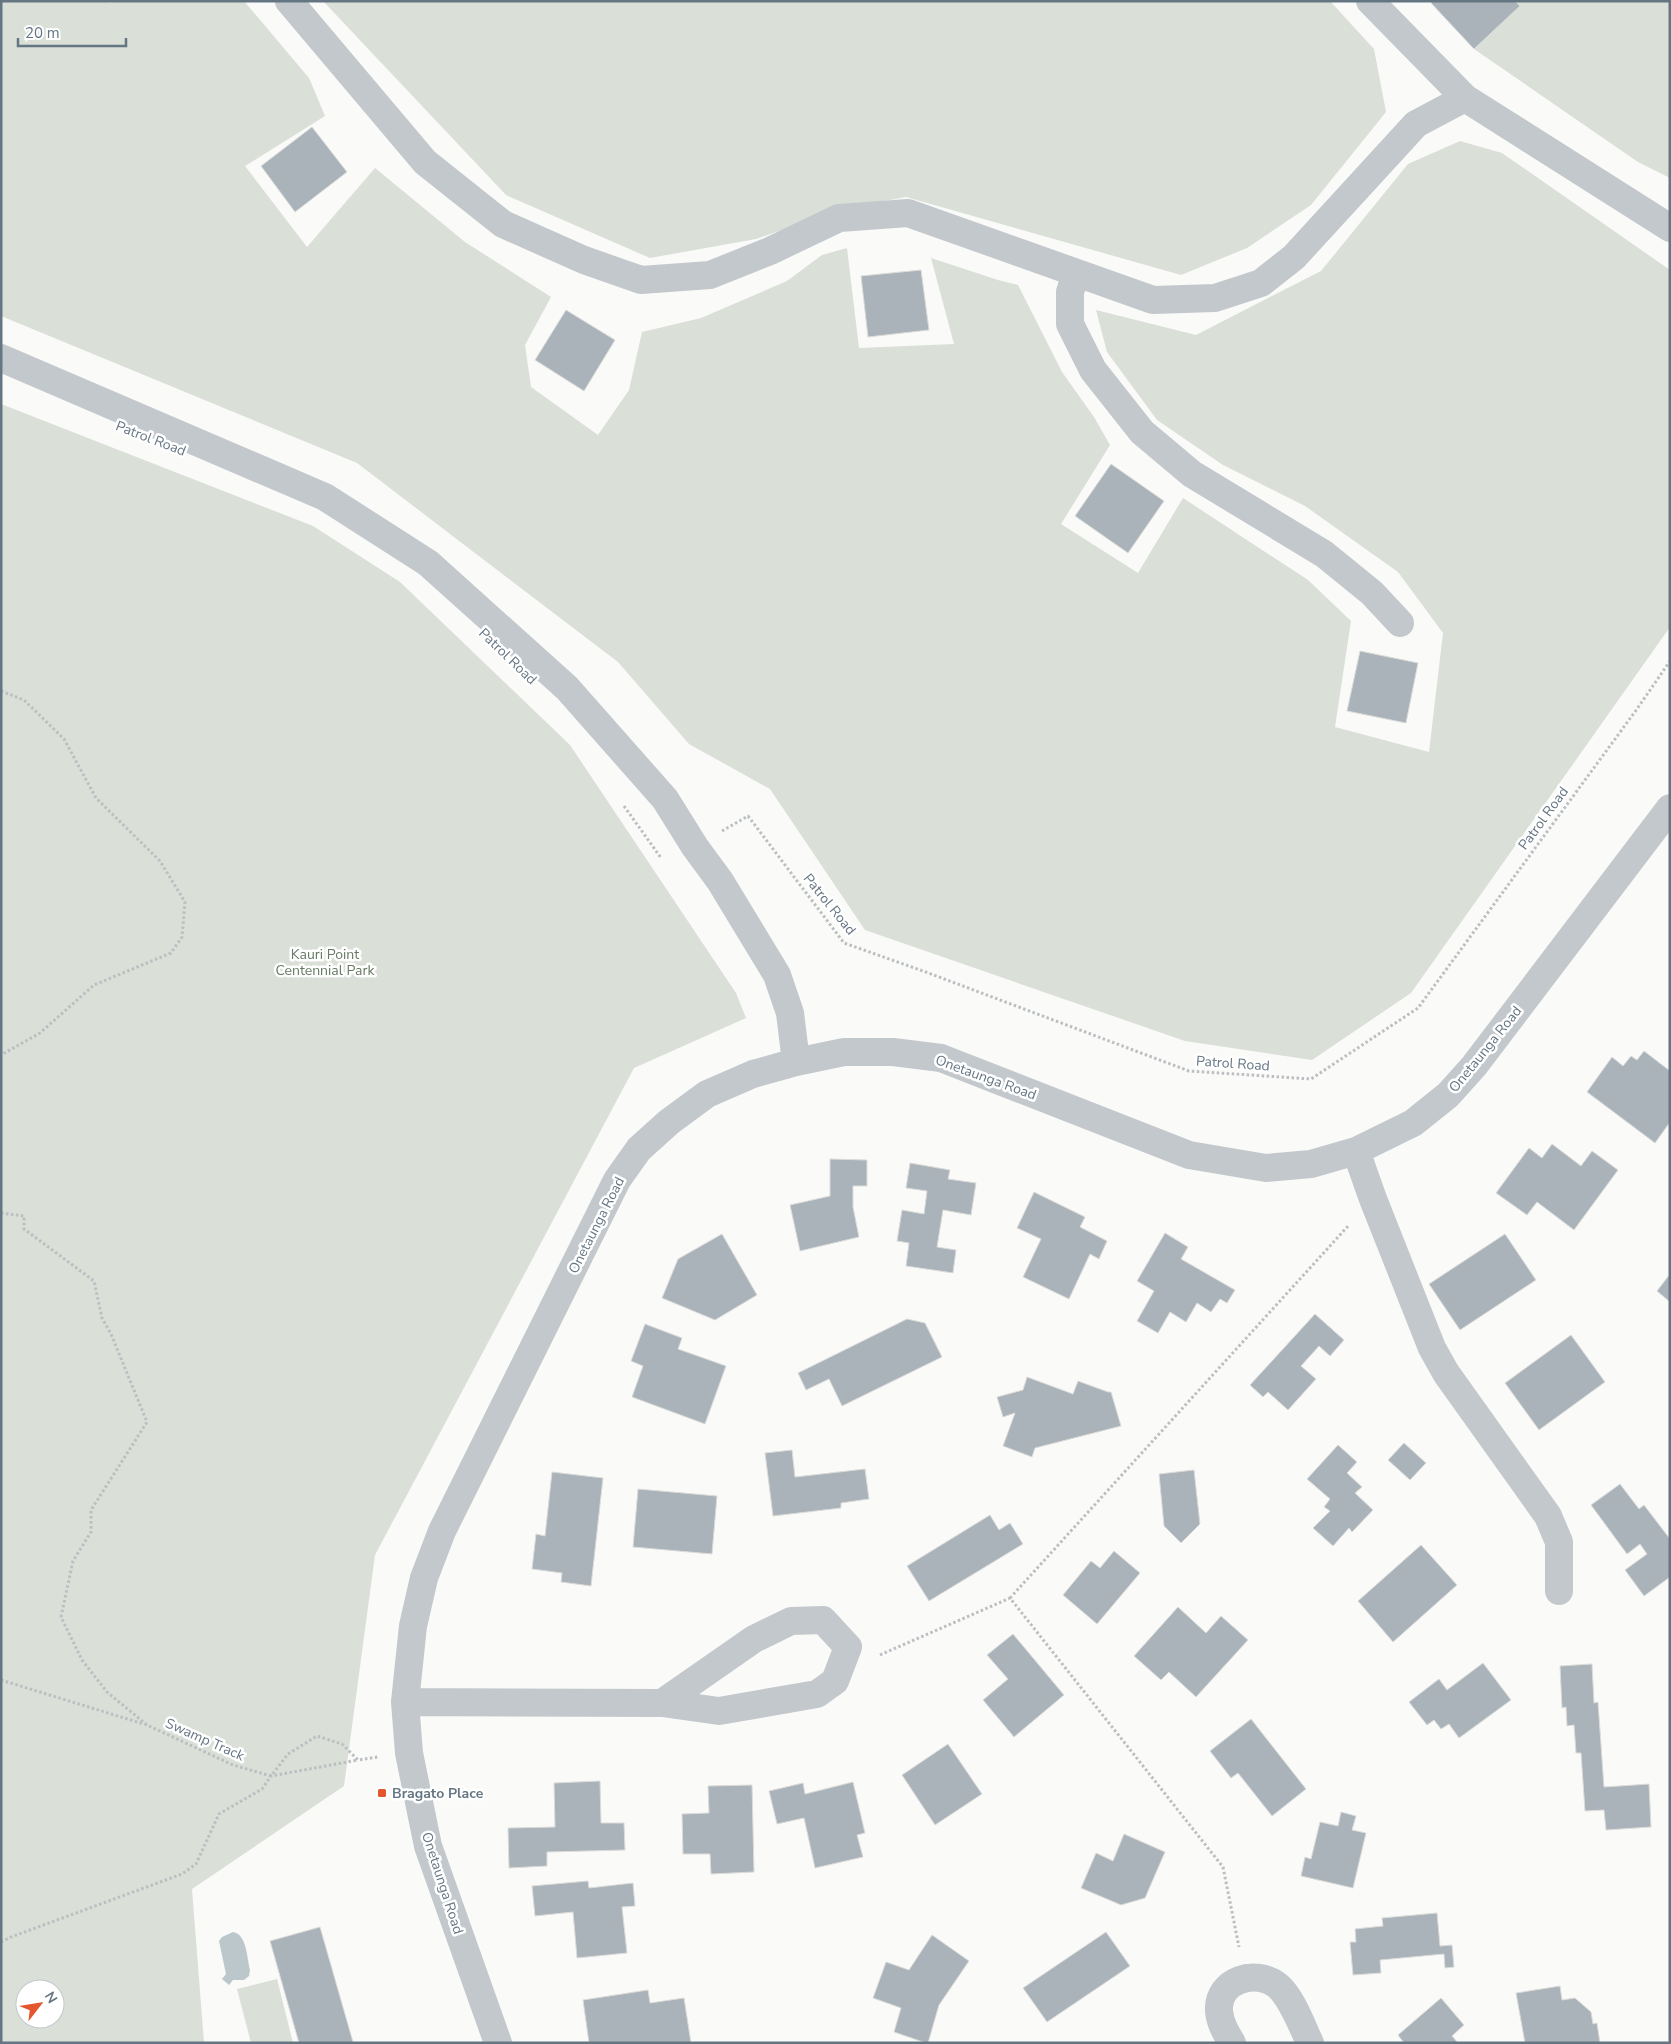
<svg xmlns="http://www.w3.org/2000/svg" width="1671" height="2044" font-family="'Nunito Sans',sans-serif">
  <rect width="100%" height="100%" fill="#fafaf8"/>
  <path fill="#dadfd7" fill-rule="evenodd" d="M1 1H108L110 3 114 1H244L309 78 325 116 245 166 307 247 375 168 465 242 551 297 525 345 531 387 598 435 629 390 642 332 701 318 787 281 822 255 847 248 859 348 954 344 931 258 998 280 1018 285 1062 372 1094 417 1110 445 1061 524 1138 573 1183 498 1308 580 1351 621 1335 727 1429 752 1443 633 1398 572 1305 506 1223 465 1157 420 1107 352 1096 310 1196 335 1321 271 1408 164 1460 141 1502 153 1670 270V627L1411 993 1312 1060 1185 1041 865 930 770 789 689 744 618 662 357 463 1 316Z
    M323 1H1330L1374 49 1386 112 1311 205 1247 248 1181 275 906 197 841 209 756 239 650 258 506 195Z
    M1515 1H1670V178L1638 162 1474 49 1520 6Z
    M1 404 313 526 400 582 570 745 736 993 746 1018 634 1068 375 1555 344 1786 192 1889 204 2043H1ZM25 1989H55V2019H25Z
    M277 1979 293 2043H251L237 1989Z"/>
  <path fill="#bbc7cb" d="M233 1932C247 1934 247 1959 250 1970L249 1976 244 1980H233L229 1985 222 1979 226 1974 219 1941 222 1937Z"/>
  <path fill="#aab3b9" stroke="#dcdcda" d="M1433 1H1515L1520 6 1474 49 1431 3Z
    M312 127 347 172 295 212 261 166Z
    M921 270 929 330 868 337 861 276Z
    M566 310 615 340 584 391 535 360Z
    M1111 464 1164 501 1128 553 1075 516Z
    M1360 651 1418 663 1406 723 1347 711Z
    M1644 1051 1670 1071V1122L1655 1143 1587 1092 1612 1057 1623 1066 1631 1056 1637 1060Z
    M1552 1144 1581 1166 1592 1151 1618 1170 1574 1230 1537 1202 1527 1215 1496 1193 1529 1148 1542 1158Z
    M830 1159 867 1160V1186H853V1207L859 1237 800 1251 790 1205 830 1196Z
    M910 1163 950 1170 948 1179 976 1183 971 1215 943 1210 937 1247 956 1250 953 1273 906 1266 909 1243 897 1241 902 1210 924 1214 927 1191 906 1188Z
    M1034 1192 1085 1217 1080 1227 1107 1241 1099 1259 1090 1254 1069 1299 1023 1277 1041 1239 1017 1228Z
    M1165 1233 1188 1247 1181 1259 1235 1290 1227 1303 1220 1299 1211 1312 1197 1303 1186 1322 1170 1312 1158 1333 1137 1321 1154 1291 1137 1281Z
    M722 1234 757 1295 715 1320 662 1298 678 1259Z
    M1505 1234 1536 1280 1460 1330 1429 1284Z
    M1670 1274V1302L1657 1291Z
    M1315 1314 1344 1340 1330 1356 1319 1346 1301 1366 1316 1379 1288 1410 1268 1392 1263 1397 1250 1385Z
    M907 1319 925 1323 942 1357 842 1406 829 1379 806 1390 798 1373Z
    M645 1324 682 1338 678 1349 726 1366 705 1424 632 1397 643 1366 631 1361Z
    M1571 1335 1605 1382 1539 1430 1505 1383Z
    M1027 1377 1073 1394 1078 1381 1108 1392H1111L1121 1426 1035 1448 1032 1457 1003 1446 1015 1413 1003 1417 997 1397 1023 1390Z
    M1404 1443 1426 1463 1410 1480 1388 1460Z
    M1338 1445 1357 1462 1347 1473 1362 1487 1355 1493 1373 1510 1352 1532 1349 1528 1333 1546 1313 1528 1330 1511 1324 1507 1330 1499 1307 1479Z
    M792 1450 795 1477 865 1469 869 1499 841 1503V1508L773 1516 765 1453Z
    M1194 1470 1200 1524 1181 1543 1164 1526 1159 1474Z
    M552 1472 603 1478 591 1586 561 1582 562 1573 532 1569 536 1534 545 1536Z
    M1620 1484 1639 1509 1644 1505 1670 1539V1577L1644 1596 1625 1570 1647 1554 1640 1544 1627 1554 1591 1505Z
    M638 1489 717 1496 712 1554 633 1547Z
    M990 1515 999 1530 1010 1523 1023 1544 929 1601 907 1566Z
    M1421 1545 1457 1585 1393 1642 1358 1601Z
    M1114 1551 1140 1573 1097 1624 1063 1595 1091 1561 1100 1568Z
    M1178 1607 1206 1633 1221 1616 1248 1640 1196 1697 1169 1672 1161 1680 1134 1656Z
    M1013 1634 1064 1695 1014 1737 983 1700 1008 1679 987 1655Z
    M1483 1663 1511 1700 1459 1738 1449 1724 1441 1729 1434 1720 1427 1725 1409 1702 1439 1679 1447 1690Z
    M1592 1664 1594 1703 1598 1702 1604 1787 1649 1784 1651 1827 1606 1830 1604 1810 1585 1811 1581 1753H1576L1574 1725 1567 1726 1566 1707 1562 1708 1560 1666Z
    M1251 1719 1306 1789 1272 1816 1238 1773 1231 1778 1210 1751Z
    M948 1744 982 1794 935 1825 902 1775Z
    M600 1781 601 1823H624L625 1850 547 1852V1866L509 1868 508 1828 555 1827 554 1783Z
    M853 1782 865 1833 857 1835 863 1857 815 1868 804 1818 777 1824 769 1791 803 1783 805 1794Z
    M752 1785 754 1872 711 1874 710 1854H683L682 1814 709 1813 708 1786Z
    M1341 1812 1356 1816 1352 1830 1366 1833 1353 1888 1301 1876 1305 1857 1311 1859 1320 1822 1338 1826Z
    M1124 1834 1165 1852 1145 1898 1121 1905 1081 1888 1096 1853 1113 1861Z
    M588 1881 589 1888 633 1883 635 1906 622 1907 627 1953 577 1958 573 1912 535 1916 532 1886Z
    M1437 1913 1440 1946 1452 1945 1454 1967 1445 1968 1444 1954 1380 1960 1381 1973 1353 1975 1350 1942H1356L1355 1929 1383 1926 1382 1918Z
    M320 1927 353 2042 350 2043H299L270 1941Z
    M1106 1932 1130 1966 1047 2022 1023 1988Z
    M932 1935 969 1961 939 2005 928 2043H926L894 2032 901 2008 873 1998 886 1962 909 1970Z
    M1560 1986 1562 2000 1575 1998 1591 2012 1593 2024 1597 2023 1600 2043H1525L1516 1993Z
    M648 1990 650 2003 684 1998 691 2043H589L583 2000Z
    M1441 1998 1464 2025 1452 2036 1458 2043H1404L1398 2035Z"/>
  <g fill="none" stroke-linecap="round" stroke-linejoin="round">
    <path stroke="#bbbfc2" stroke-width="3" stroke-dasharray="2.5 2.5" stroke-linecap="butt" d="M1 691 24 700 64 739 96 798 160 861 185 902 182 937 171 953 94 985 40 1033 1 1055
      M624 806 661 858
      M722 831 748 816 844 943 923 971 1189 1071 1311 1079 1418 1008 1637 709 1670 661
      M1 1213 24 1216V1229L94 1281 102 1318 111 1334 147 1422 91 1510V1532L73 1561 61 1617 82 1660 107 1692 147 1725
      M1010 1598 1349 1225
      M880 1655 1010 1598 1223 1867 1239 1947
      M1 1680 147 1725 233 1765 271 1776 288 1754 317 1736 342 1744 358 1760 378 1757
      M1 1942 11 1937 182 1874 196 1864 219 1814 262 1789 271 1776 358 1760"/>
    <path stroke="#c3c8cc" stroke-width="28" d="M289 1 425 162 503 224 584 260 641 280 710 275 770 251 839 218 908 213 1153 300 1215 298 1261 283 1294 257 1416 124 1465 98 1670 228
      M1370 1 1465 98
      M1076 273 1070 292V324L1093 370 1142 432 1192 474 1324 554 1372 593 1400 623
      M1 358 325 497 428 563 567 688 665 799 695 847 720 881 777 975 790 1013 796 1062
      M1356 1151 1373 1199 1432 1348 1446 1373 1548 1516 1559 1542V1591
      M405 1702 662 1703 719 1711 817 1694 835 1681 848 1647 823 1620 791 1621 754 1639 662 1703
      M498 2043 428 1846 409 1753 405 1702 413 1626 424 1578 442 1531 617 1180 639 1149 669 1122 707 1094 753 1074 796 1062 844 1052H893L941 1058 1189 1155 1266 1168 1311 1164 1356 1151 1413 1123 1448 1095 1474 1066 1670 808
      M1232 2043C1226 2033 1220 2023 1219 2011 1217 1980 1256 1968 1278 1986 1292 1998 1302 2026 1310 2043"/>
  </g>
  <rect fill="#e4572e" stroke="#fff" stroke-width="2" x="377" y="1788" width="10" height="10" rx="2.5"/>
  <g text-anchor="middle" stroke-width="5" stroke-linejoin="round" paint-order="stroke">
    <g font-size="14" fill="#657683" stroke="#fff">
      <text transform="translate(151 438) rotate(21)" y="5">Patrol Road</text>
      <text transform="translate(508 656) rotate(44)" y="5">Patrol Road</text>
      <text transform="translate(1543 818) rotate(-54)" y="5">Patrol Road</text>
      <text transform="translate(830 904) rotate(51)" y="5">Patrol Road</text>
      <text transform="translate(1485 1049) rotate(-51)" y="5">Onetaunga Road</text>
      <text transform="translate(1233 1063) rotate(4)" y="5">Patrol Road</text>
      <text transform="translate(986 1077) rotate(20)" y="5">Onetaunga Road</text>
      <text transform="translate(596 1225) rotate(-63)" y="5">Onetaunga Road</text>
      <text transform="translate(205 1739) rotate(24)" y="5">Swamp Track</text>
      <text transform="translate(443 1883) rotate(72)" y="5">Onetaunga Road</text>
    </g>
    <g font-size="14" fill="#687a64" stroke="#fff">
      <text x="325" y="959">Kauri Point<tspan x="325" dy="16">Centennial Park</tspan></text>
    </g>
    <g font-size="14" font-weight="bold" fill="#657683" stroke="#fff" text-anchor="start">
      <text x="392" y="1798">Bragato Place</text>
    </g>
  </g>
  <rect width="1671" height="2044" fill="none" stroke="#657683" stroke-width="5"/>
  <g transform="translate(40 2004) rotate(59)"><circle r="24" fill="#ffffff" stroke="#c1c8cd"/>
  <path d="M0-4L9 19L0 12L-9 19Z" fill="#e4572e"/>
  <text y="-8" font-size="14" font-weight="bold" text-anchor="middle" fill="#657683">N</text>
  </g>
  <path d="M18 38v8h108v-8" fill="none" stroke="#657683" stroke-width="2.5"/>
  <text x="25" y="38" font-size="15" fill="#657683" stroke="#ffffff" stroke-width="4" paint-order="stroke">20 m</text>
</svg>
